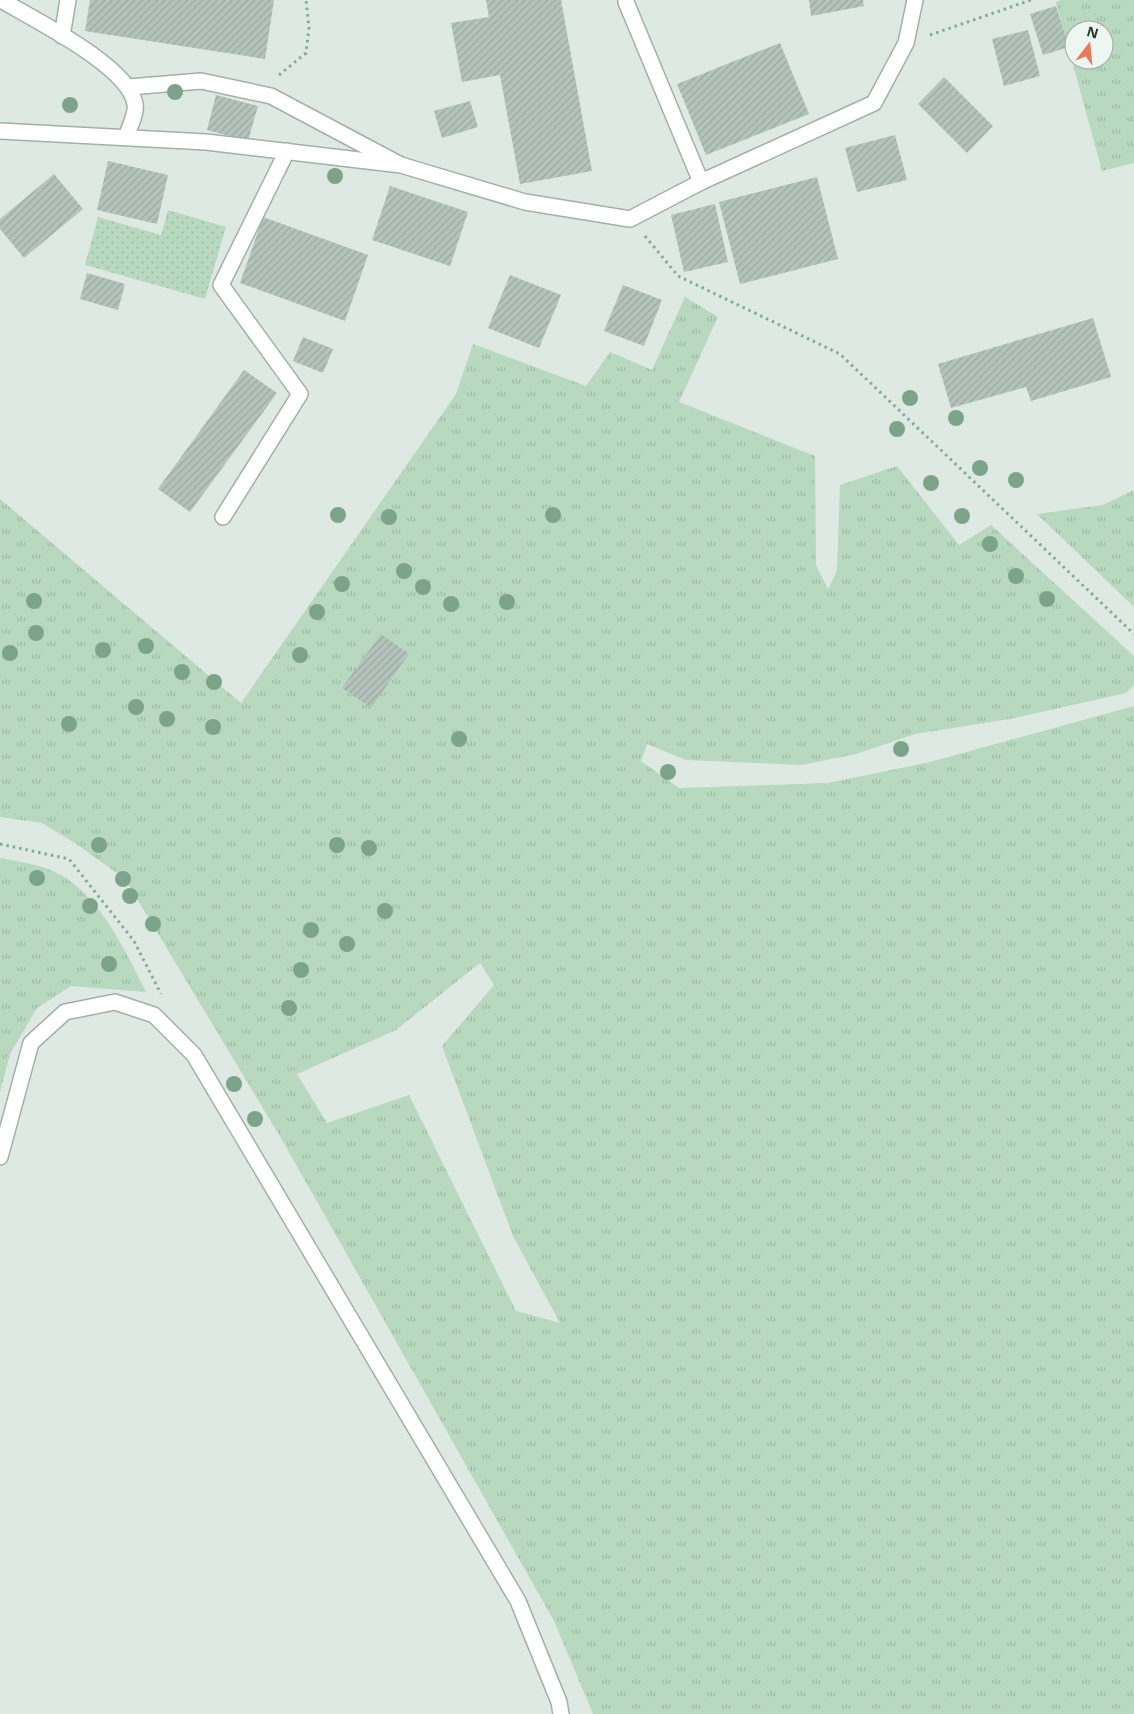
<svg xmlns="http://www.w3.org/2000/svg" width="1134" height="1714" font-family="'Noto Sans',sans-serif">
  <defs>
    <pattern id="grass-tufts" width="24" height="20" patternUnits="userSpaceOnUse" patternTransform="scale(1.25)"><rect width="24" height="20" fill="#b8d9bf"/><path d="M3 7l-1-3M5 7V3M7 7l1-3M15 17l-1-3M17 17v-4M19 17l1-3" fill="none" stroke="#9ebba4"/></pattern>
    <pattern id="park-dots" width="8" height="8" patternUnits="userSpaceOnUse" patternTransform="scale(1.25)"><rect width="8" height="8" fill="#b8d9bf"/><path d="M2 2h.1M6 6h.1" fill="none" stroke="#9ebba4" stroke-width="1.8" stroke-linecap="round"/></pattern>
    <pattern id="building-hatch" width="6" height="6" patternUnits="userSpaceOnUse" patternTransform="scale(1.25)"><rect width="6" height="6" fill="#b4c3bc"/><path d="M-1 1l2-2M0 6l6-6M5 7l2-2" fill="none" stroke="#9aa8a2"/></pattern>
  </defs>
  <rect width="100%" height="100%" fill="#dee9e4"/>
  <path fill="url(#grass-tufts)" fill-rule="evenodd" d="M1061 0H1134V163L1102 171 1056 2ZM1074 30H1104V60H1074Z
    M685 297 718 317 679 402 815 456 816 565 828 589 837 571 840 485 897 466 959 545 991 525 1134 656V685L1126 693 1010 719 915 734 856 754 802 765 686 760 647 744 641 761 679 788 828 783 930 762 1134 706V1714H593L554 1621 281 1138 125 879 78 845 42 823 0 817V499L241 703 456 394 473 344 586 386 610 352 652 370ZM480 963 494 985 442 1046 513 1236 560 1323 516 1311 409 1095 327 1123 297 1074 396 1030Z
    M1134 490V607L1037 514 1103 505Z
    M0 858C15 861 31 863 45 868 95 884 124 948 146 992L71 986 37 1008 10 1054 0 1092Z"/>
  <path fill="url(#park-dots)" d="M168 210 226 227 205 299 85 265 98 217 161 235Z"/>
  <path fill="url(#building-hatch)" d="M90 0H274L265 59 85 31Z
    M486 0H561L592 171 520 184 500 75 462 82 451 23 489 17Z
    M809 0H863L864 6 811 16Z
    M1056 6 1069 47 1043 55 1030 14Z
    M1028 30 1040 76 1004 86 992 39Z
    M780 43 809 114 706 155 677 84Z
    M944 77 993 126 967 153 918 104Z
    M216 95 258 106 248 141 207 130Z
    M470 101 478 127 442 138 434 111Z
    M895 135 907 180 857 192 845 148Z
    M108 161 168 175 157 224 97 210Z
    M54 174 83 209 24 258 0 229V219Z
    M817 177 838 259 740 284 719 202Z
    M390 186 468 212 450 266 372 240Z
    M715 204 728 262 684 272 671 215Z
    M263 217 368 255 345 321 240 283Z
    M87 273 125 284 118 310 80 299Z
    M510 275 561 295 539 348 488 328Z
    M623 285 662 300 644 346 604 331Z
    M1093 318 1111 377 1031 401 1026 387 951 408 938 364Z
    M303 337 333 349 323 373 293 361Z
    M244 370 277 393 190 512 158 489Z
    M381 634 409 654 371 708 342 688Z"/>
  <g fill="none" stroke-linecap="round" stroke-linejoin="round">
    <defs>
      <path id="service" d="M1 0C33 19 129 66 135 104 137 113 129 128 126 137
        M626 2 701 182
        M62 36 68 0
        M129 87 201 81 271 96 399 164
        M223 517 300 394 221 285 287 151"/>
      <path id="tertiary" d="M0 131 206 142 401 165 525 202 630 219 701 182 874 103 906 43 915 0
        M0 1157 31 1043 65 1012 115 1002 154 1015 194 1055 518 1601 559 1702 561 1714"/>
    </defs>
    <use href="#service" stroke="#a2b0aa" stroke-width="18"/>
    <use href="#tertiary" stroke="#a2b0aa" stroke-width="18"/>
    <path stroke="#80ab9c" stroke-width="3" stroke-dasharray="2.5 4" stroke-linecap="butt" d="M930 35 1031 0
      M279 75 306 53 309 28 306 0
      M645 236 678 276 840 354 1134 634
      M0 844 69 859 134 941 161 994"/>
    <use href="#service" stroke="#fff" stroke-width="15"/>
    <use href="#tertiary" stroke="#fff" stroke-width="15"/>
  </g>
  <g fill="#7da48b">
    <circle cx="175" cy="92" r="8"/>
    <circle cx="70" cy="105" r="8"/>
    <circle cx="335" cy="176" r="8"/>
    <circle cx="910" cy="398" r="8"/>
    <circle cx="956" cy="418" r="8"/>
    <circle cx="897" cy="429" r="8"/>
    <circle cx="980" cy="468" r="8"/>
    <circle cx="1016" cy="480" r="8"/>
    <circle cx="931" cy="483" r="8"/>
    <circle cx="338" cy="515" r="8"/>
    <circle cx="553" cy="515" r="8"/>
    <circle cx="962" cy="516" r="8"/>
    <circle cx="389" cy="517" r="8"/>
    <circle cx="990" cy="544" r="8"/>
    <circle cx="404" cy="571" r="8"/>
    <circle cx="1016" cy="576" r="8"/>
    <circle cx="342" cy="584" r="8"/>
    <circle cx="423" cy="587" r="8"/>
    <circle cx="1047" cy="599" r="8"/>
    <circle cx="34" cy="601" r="8"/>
    <circle cx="507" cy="602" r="8"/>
    <circle cx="451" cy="604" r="8"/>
    <circle cx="317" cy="612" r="8"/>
    <circle cx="36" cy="633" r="8"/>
    <circle cx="146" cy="646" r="8"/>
    <circle cx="103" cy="650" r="8"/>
    <circle cx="10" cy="653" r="8"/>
    <circle cx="300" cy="655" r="8"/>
    <circle cx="182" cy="672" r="8"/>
    <circle cx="214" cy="682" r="8"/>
    <circle cx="136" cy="707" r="8"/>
    <circle cx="167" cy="719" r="8"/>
    <circle cx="69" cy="724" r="8"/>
    <circle cx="213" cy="727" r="8"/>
    <circle cx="459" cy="739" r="8"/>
    <circle cx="901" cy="749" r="8"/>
    <circle cx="668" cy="772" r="8"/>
    <circle cx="99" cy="845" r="8"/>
    <circle cx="337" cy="845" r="8"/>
    <circle cx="369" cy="848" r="8"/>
    <circle cx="37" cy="878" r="8"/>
    <circle cx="123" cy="879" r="8"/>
    <circle cx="130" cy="896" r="8"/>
    <circle cx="90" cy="906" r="8"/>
    <circle cx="385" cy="911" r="8"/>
    <circle cx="153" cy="924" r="8"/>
    <circle cx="311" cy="930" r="8"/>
    <circle cx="347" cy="944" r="8"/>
    <circle cx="109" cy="964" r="8"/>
    <circle cx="301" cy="970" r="8"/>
    <circle cx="289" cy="1008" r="8"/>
    <circle cx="234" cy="1084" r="8"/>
    <circle cx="255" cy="1119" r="8"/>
  </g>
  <g transform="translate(1089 45) rotate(16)"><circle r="24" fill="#eef6f2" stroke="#9caaa4"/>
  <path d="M0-4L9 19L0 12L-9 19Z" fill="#ea785b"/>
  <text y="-8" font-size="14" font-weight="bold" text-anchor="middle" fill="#213730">N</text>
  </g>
</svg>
